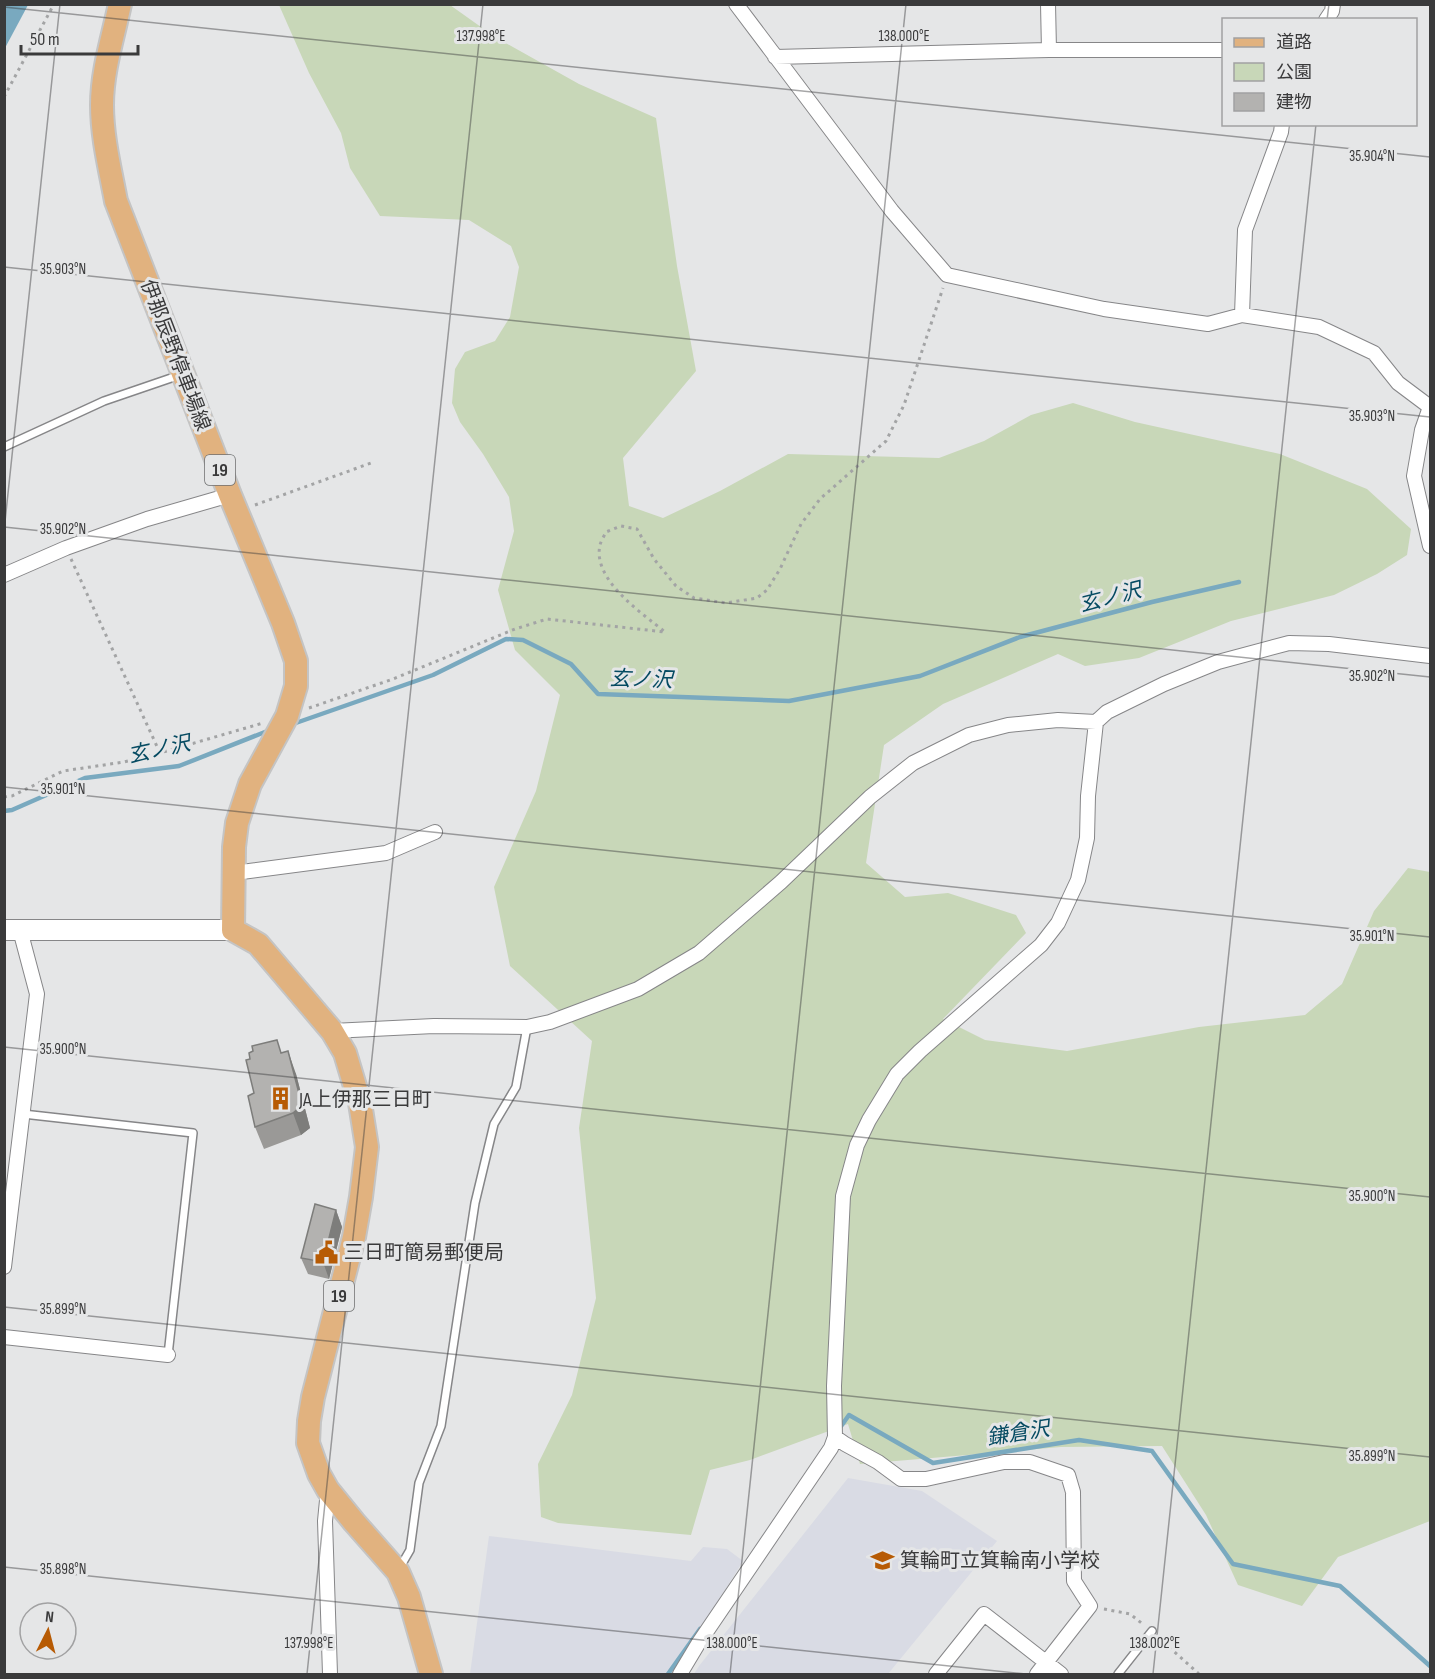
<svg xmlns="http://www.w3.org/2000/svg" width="1435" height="1679" font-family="'Sofia Sans Condensed','Noto Sans JP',sans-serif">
  <rect width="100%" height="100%" fill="#e5e6e7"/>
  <path fill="#d9dbe4" d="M848 1478 922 1491 997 1541 888 1674H694L699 1666Z
    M489 1536 691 1561 703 1547 727 1549 743 1561 673 1674H470Z"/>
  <path fill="#c8d7b8" d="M279 5H450L495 37 579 84 656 118 677 266 696 371 623 458 629 506 663 518 720 491 788 454 939 458 984 441 1031 415 1073 403 1135 422 1280 454 1367 489 1411 529 1407 555 1377 574 1334 595 1231 621 1139 658 1085 666 1058 654 943 704 884 745 866 863 905 897 948 893 1016 915 1026 933 943 1019 985 1040 1067 1051 1199 1027 1305 1015 1342 984 1374 911 1408 868 1430 872V1521L1338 1557 1302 1606 1238 1585 1206 1515 1162 1446 1061 1447 860 1464 848 1424 750 1460 710 1470 691 1535 558 1523 541 1517 538 1464 572 1395 596 1298 579 1128 592 1041 510 966 494 887 536 791 560 695 515 650 498 590 514 531 509 497 483 454 460 422 452 403 455 369 465 352 495 341 510 317 519 267 511 246 469 220 380 216 350 168 341 133 309 73Z"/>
  <path fill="#79a9bf" d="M5 4 28 5 5 48 4 5Z"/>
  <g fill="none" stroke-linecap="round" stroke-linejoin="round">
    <path stroke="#79a9bf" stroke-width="4.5" d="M290 725 433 675 506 639 523 640 571 664 598 694 789 701 920 676 1020 637 1152 602 1239 582
      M4 811 12 810 85 778 179 766 270 730
      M839 1429 849 1415 933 1463 1079 1440 1152 1451 1233 1564 1340 1586 1430 1666
      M668 1674 700 1629"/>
    <defs>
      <path id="lane" d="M4 447 104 401 180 375
        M23 1114 193 1133 168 1355
        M399 1569 410 1550 419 1483 441 1426 475 1203 494 1124 516 1087 527 1027
        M1118 1674 1152 1631"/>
      <path id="street" d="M736 4 892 211 947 275 1104 309 1208 324 1242 315 1319 327 1374 353 1398 383 1430 407
        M1048 4 1049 50
        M1326 20 1332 11 1333 4
        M775 57 1049 50H1224
        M1242 315 1245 230 1281 132 1282 124
        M1430 407 1422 430 1414 476 1430 546
        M4 575 66 548 147 519 230 495
        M234 873 386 853 435 832
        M332 1031 434 1026 527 1027 550 1022 638 989 699 953 781 882 870 797 913 763 969 735 1008 725 1058 720 1096 722
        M4 1267 37 994 20 930
        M4 1337 168 1355
        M835 1437 845 1444 878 1462 901 1479H926L1004 1462H1030L1068 1475 1073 1492 1074 1581 1090 1606 1037 1674
        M328 1490 325 1521 330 1674
        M680 1674 698 1644 831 1448 835 1437 834 1386 843 1196 857 1145 869 1120 897 1074 920 1051 1041 945 1058 923 1078 880 1087 838 1088 796 1096 722 1107 712 1164 684 1218 662 1289 643 1329 644 1430 656
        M936 1674 984 1614 1061 1674"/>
      <path id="secondary" d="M4 930H233"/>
      <path id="primary" d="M120 4C113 37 102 71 102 105 102 137 110 169 116 201L230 495 283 623 296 661V686L287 716 250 784 237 823 234 847 233 930 258 944 332 1031 345 1053 360 1103 367 1147 361 1197 354 1237 313 1397 309 1421 308 1443 319 1474 328 1490 354 1522 398 1572 409 1597 431 1674"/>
    </defs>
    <use href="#lane" stroke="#868688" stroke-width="10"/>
    <use href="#street" stroke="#868688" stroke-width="16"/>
    <use href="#secondary" stroke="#868688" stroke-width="22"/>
    <use href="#primary" stroke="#c4c4c4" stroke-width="26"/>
    <path stroke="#a3a4a5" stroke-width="3" stroke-dasharray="3 4.5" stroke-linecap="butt" d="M4 97 54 4
      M255 505 371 463
      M71 559 160 753 263 723
      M309 708 393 679 515 629 547 619 665 632C642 613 592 580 600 545 601 541 604 536 606 532L621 526 637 529 654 559 676 586 694 598 726 603 757 598 767 590 780 569 801 524 820 499 886 441 904 405 943 288
      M4 797 12 796 63 771 124 762 160 753
      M1104 1609 1130 1614 1144 1625
      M1158 1637 1199 1674"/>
    <use href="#lane" stroke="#fff" stroke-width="7"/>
    <use href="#street" stroke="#fff" stroke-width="14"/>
    <use href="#secondary" stroke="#fff" stroke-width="20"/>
    <use href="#primary" stroke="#e1b27f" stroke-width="22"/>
  </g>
  <path fill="#9a9997" d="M282 1053 296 1074 310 1128 301 1135 264 1149 255 1127 254 1093 250 1059Z
    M336 1210 342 1227 329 1279 308 1274 301 1258Z"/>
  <path fill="#7d7d7b" d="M288 1051 296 1074 310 1128 301 1135 293 1113Z
    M336 1210 342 1227 329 1279 323 1262Z"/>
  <path fill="#b3b2b0" stroke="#7d7d7b" stroke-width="1.5" d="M277 1040 281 1053 288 1051 302 1105 293 1113 255 1127 248 1096 254 1093 246 1060 250 1059 249 1053 253 1051 252 1046Z
    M315 1204 336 1210 323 1262 301 1258Z"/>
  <path fill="none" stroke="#3a3a3b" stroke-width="1.5" stroke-opacity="0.45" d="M4 7 1430 157M1327 20 1329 4M4 267 1430 417M4 527 1430 677M4 531 60 4M4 787 1430 937M4 1047 1430 1197M4 1307 1430 1457M4 1567 1026 1674M307 1674 483 4M730 1674 906 4M1153 1674 1316 124"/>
  <defs>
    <symbol id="building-bare" viewBox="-9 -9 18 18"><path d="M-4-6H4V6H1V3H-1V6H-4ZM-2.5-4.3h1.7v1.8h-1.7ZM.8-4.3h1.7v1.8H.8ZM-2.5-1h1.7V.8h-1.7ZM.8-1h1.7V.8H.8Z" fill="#b75b04" stroke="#e5e6e7" stroke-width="2.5" paint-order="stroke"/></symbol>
    <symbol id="civic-bare" viewBox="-9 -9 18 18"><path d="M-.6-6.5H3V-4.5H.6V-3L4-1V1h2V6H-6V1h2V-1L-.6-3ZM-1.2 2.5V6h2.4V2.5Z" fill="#b75b04" stroke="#e5e6e7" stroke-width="2.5" paint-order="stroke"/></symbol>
    <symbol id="school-bare" viewBox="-9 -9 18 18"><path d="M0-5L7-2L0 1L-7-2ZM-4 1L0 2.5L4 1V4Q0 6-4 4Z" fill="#b75b04" stroke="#e5e6e7" stroke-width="2.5" paint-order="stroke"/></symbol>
  </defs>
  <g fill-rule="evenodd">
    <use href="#building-bare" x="264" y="1082" width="33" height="33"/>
    <use href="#civic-bare" x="310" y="1236" width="33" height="33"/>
    <use href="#school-bare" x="866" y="1544" width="33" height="33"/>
  </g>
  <g text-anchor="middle" stroke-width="6" stroke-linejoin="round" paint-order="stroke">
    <g fill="#e5e6e7" stroke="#6d6e6f" stroke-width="1.5">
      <rect x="205" y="455" width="30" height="30" rx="4.5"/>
      <rect x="324" y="1281" width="30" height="30" rx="4.5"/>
    </g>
    <g font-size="18" font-weight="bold" fill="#3a3a3b">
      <text x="220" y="476">19</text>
      <text x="339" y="1302">19</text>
    </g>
    <g font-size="20" fill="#3a3a3b" stroke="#e5e6e7">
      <text transform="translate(176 355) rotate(69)" y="7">伊那辰野停車場線</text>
    </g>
    <g font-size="20" fill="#3a3a3b" stroke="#e5e6e7" text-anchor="start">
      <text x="299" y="1106">JA上伊那三日町</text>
      <text x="344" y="1259">三日町簡易郵便局</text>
      <text x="900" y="1567">箕輪町立箕輪南小学校</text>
    </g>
    <g font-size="21" font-style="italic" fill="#064b62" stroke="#e5e6e7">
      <text transform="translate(1110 597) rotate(-14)" y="7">玄ノ沢</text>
      <text transform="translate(641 679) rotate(2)" y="7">玄ノ沢</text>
      <text transform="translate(159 749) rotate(-12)" y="7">玄ノ沢</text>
      <text transform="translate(1018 1433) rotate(-9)" y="7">鎌倉沢</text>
    </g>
  </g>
  <g font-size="15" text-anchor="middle" fill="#3a3a3b" stroke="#e5e6e7" stroke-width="6" stroke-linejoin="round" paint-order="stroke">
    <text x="481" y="41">137.998°E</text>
    <text x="904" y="41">138.000°E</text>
    <text x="1372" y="161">35.904°N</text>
    <text x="63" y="274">35.903°N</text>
    <text x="1372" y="421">35.903°N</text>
    <text x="63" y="534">35.902°N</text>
    <text x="1372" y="681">35.902°N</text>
    <text x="63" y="794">35.901°N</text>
    <text x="1372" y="941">35.901°N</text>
    <text x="63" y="1054">35.900°N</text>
    <text x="1372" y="1201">35.900°N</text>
    <text x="63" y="1314">35.899°N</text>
    <text x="1372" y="1461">35.899°N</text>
    <text x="63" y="1574">35.898°N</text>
    <text x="309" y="1648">137.998°E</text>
    <text x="732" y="1648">138.000°E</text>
    <text x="1155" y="1648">138.002°E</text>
  </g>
  <rect width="1435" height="1679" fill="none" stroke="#3a3a3b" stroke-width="12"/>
  <rect x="1222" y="18" width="195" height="108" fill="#e5e6e7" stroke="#a1a1a2" stroke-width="1.5"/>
  <rect x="1234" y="38" width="30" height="9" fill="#e1b27f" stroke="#a1a1a2" stroke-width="1.5"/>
  <text x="1276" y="48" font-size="18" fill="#3a3a3b">道路</text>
  <rect x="1234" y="63" width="30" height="18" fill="#c8d7b8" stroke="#a1a1a2" stroke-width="1.5"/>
  <text x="1276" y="78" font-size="18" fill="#3a3a3b">公園</text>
  <rect x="1234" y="93" width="30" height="18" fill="#b3b2b0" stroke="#a1a1a2" stroke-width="1.5"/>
  <text x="1276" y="108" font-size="18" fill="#3a3a3b">建物</text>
  <g transform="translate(48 1631) rotate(6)"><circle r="28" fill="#e5e6e7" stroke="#a1a1a2" stroke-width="1.5"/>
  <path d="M0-4.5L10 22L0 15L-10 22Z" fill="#b75b04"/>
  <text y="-9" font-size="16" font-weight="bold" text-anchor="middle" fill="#3a3a3b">N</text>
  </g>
  <path d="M21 45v9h117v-9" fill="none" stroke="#3a3a3b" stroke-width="3"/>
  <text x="30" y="45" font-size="18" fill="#3a3a3b" stroke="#e5e6e7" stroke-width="4.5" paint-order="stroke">50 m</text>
</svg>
